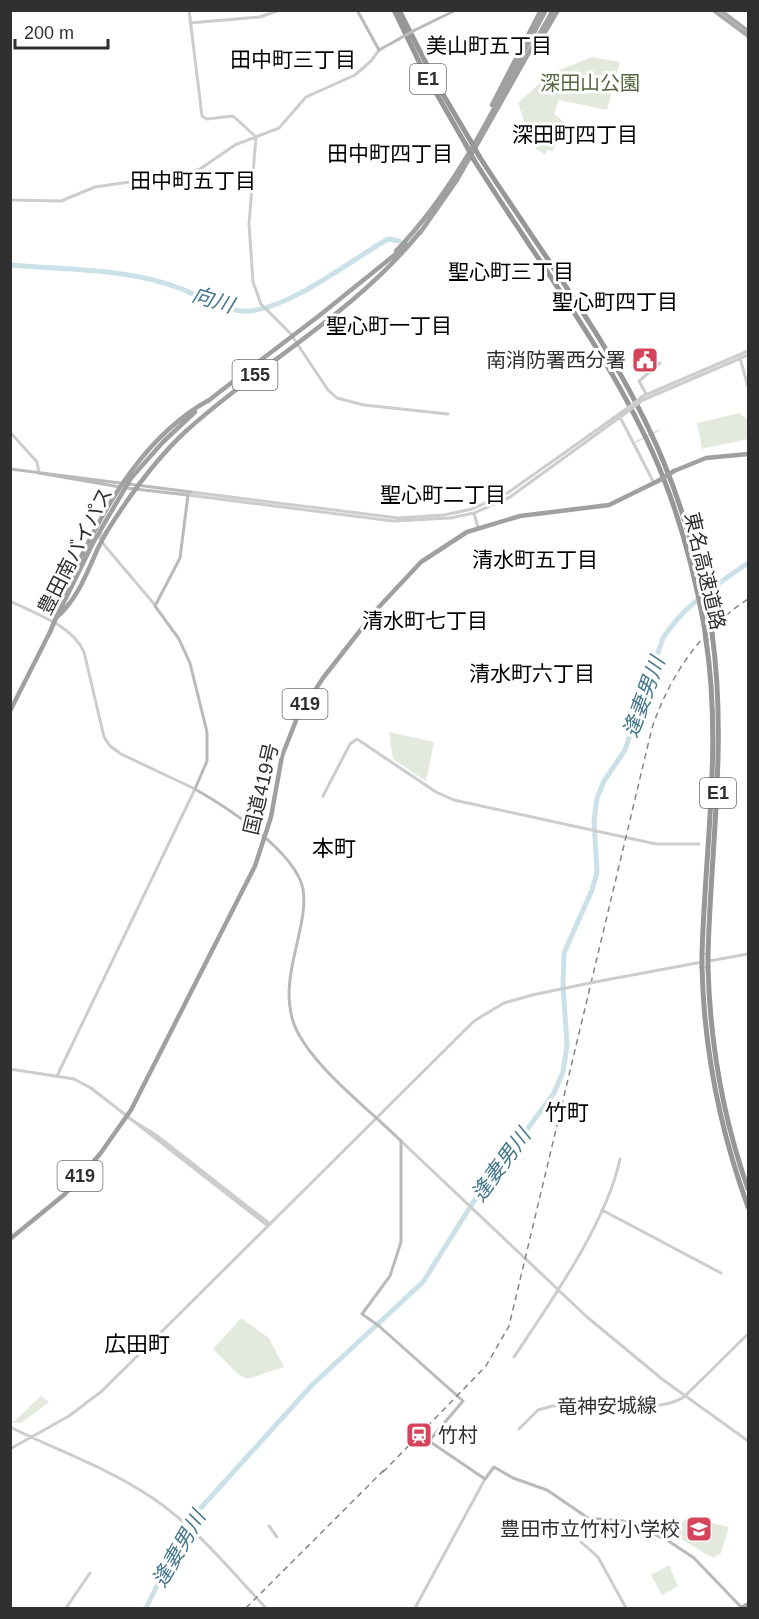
<svg xmlns="http://www.w3.org/2000/svg" width="759" height="1619" font-family="Helvetica,'Noto Sans JP',sans-serif">
  <rect width="100%" height="100%" fill="#fff"/>
  <path fill="#e4e9dd" d="M592 57 620 62 607 110 559 100 554 114 565 123 553 151 547 150 545 155 525 140 529 135 518 103 550 74Z
    M739 413 747 419 748 439 702 449 697 423Z
    M389 732 434 742 426 781 393 759Z
    M241 1318 269 1338 284 1367 248 1379 239 1375 213 1349Z
    M41 1396 49 1402 21 1423H12Z
    M688 1517 729 1527 721 1553 713 1558 676 1536 677 1526Z
    M669 1565 678 1586 662 1595 651 1575Z"/>
  <g fill="none" stroke-linecap="round" stroke-linejoin="round">
    <path stroke="#cbe0e7" stroke-width="1.5" d="M636 442 659 430"/>
    <path stroke="#cbe0e7" stroke-width="5" d="M10 265C68 270 127 268 182 289 201 297 230 314 251 311 295 305 348 262 388 239L399 241
      M146 1608 183 1533 199 1510 312 1385 423 1282 472 1204 554 1093 563 1072 567 1045 563 985 564 953 592 890 597 872 594 821 597 798 604 781 625 750 663 638C685 604 716 585 748 563"/>
    <path stroke="#cdcdcd" stroke-width="3" d="M189 10 202 116 207 119 233 116 256 137 249 224 253 282 261 304 290 333 328 390 337 398 364 405 448 414
      M190 23 260 17 280 10
      M10 200 61 201 95 187 184 174 200 169 235 145 279 128 306 97 355 75 371 61 379 50
      M740 358 748 387
      M646 394 639 381 660 363
      M641 397 748 351
      M643 400 748 355
      M620 417 654 483
      M10 432 37 462 39 473
      M191 492 398 518 444 515 472 509 509 492 622 412
      M188 495 393 521 450 518 474 513 510 497 623 415
      M474 513 478 527
      M101 533 100 539 105 546 155 605
      M10 601C36 614 72 625 84 652L104 737 110 746 121 754 195 789 57 1076
      M323 796 350 744 357 739 436 792 454 800 656 844H699
      M709 961 748 954
      M595 982 702 962
      M10 1069 74 1079 91 1088 268 1226
      M127 1117 156 1135 270 1224
      M401 1141 587 1317 662 1379 748 1441
      M602 1210 721 1273
      M514 1357C550 1303 607 1222 620 1159
      M10 1427C56 1450 108 1468 151 1497 195 1526 230 1570 266 1608
      M519 1429 538 1410 552 1406C585 1404 661 1415 685 1396L748 1334
      M10 1449 69 1416 102 1391 474 1021 504 1003 532 995
      M269 1526 277 1537
      M581 1542 598 1557 626 1608
      M66 1608 90 1573
      M415 1608 485 1479"/>
    <path stroke="#bababa" stroke-width="3" d="M357 10 379 50 399 39
      M415 30 456 10
      M10 469 191 492
      M39 473 120 487
      M126 488 188 495 180 558 155 606 179 639 190 663 207 732V761L195 789C228 808 295 851 303 889 306 909 300 929 296 948 290 973 285 999 294 1024 309 1064 370 1110 401 1141V1242L390 1276 362 1314 379 1326 463 1401 429 1441 485 1479 494 1467 513 1478 547 1490 588 1518 624 1521 667 1540 694 1558 742 1608"/>
    <path stroke="#a8a8a8" stroke-width="4" d="M713 10 748 36
      M720 10 748 31
      M741 1608 748 1604"/>
    <path stroke="#a0a0a0" stroke-width="4.5" d="M541 39 558 10
      M492 105 541 10
      M420 233 457 180 553 10
      M396 251C462 183 501 93 546 10
      M320 315 407 245
      M208 401 253 366
      M164 441 195 412
      M674 471 706 458 748 454
      M106 533C129 496 153 462 185 432 261 363 355 313 420 232
      M60 610 94 541
      M56 618C60 597 71 578 80 559 110 497 148 434 209 400
      M56 618C77 600 87 573 98 548
      M10 711 50 632
      M10 1239 65 1194 100 1154 131 1110 255 866 271 817 282 756 297 718 323 678 377 609 421 562 467 532 520 516 609 505 658 481"/>
    <path stroke="#979797" stroke-width="5" d="M394 10 423 70 466 145
      M399 10 434 79 470 140
      M479 156C543 256 619 353 664 463 685 514 699 567 709 620
      M474 160C534 256 605 348 652 451 677 506 693 565 704 625
      M702 954C705 849 722 744 706 640
      M708 954C711 846 727 740 712 633
      M702 967C704 1050 720 1130 748 1207
      M708 967C710 1042 723 1118 748 1189"/>
    <path stroke="#858585" stroke-width="1.5" stroke-dasharray="6 4.5" stroke-linecap="butt" d="M383 1472 486 1366 509 1326 652 728C670 675 701 630 748 599
      M246 1608 387 1467"/>
    <path stroke="#cdcdcd" stroke-width="3" d="M622 412 642 397
      M623 415 643 400
      M532 995 595 982"/>
    <path stroke="#bababa" stroke-width="3" d="M399 39 415 30"/>
    <path stroke="#a0a0a0" stroke-width="4.5" d="M253 366 320 315
      M658 481 674 471
      M94 541 131 478 164 441
      M98 548 106 533
      M50 632 56 618"/>
    <path stroke="#979797" stroke-width="5" d="M470 140 479 156
      M466 145 474 160
      M709 620 712 633
      M704 625 706 640
      M702 967V954
      M708 967V954"/>
  </g>
  <defs>
    <symbol id="civic-square" viewBox="-11 -11 22 22"><rect x="-9" y="-9" width="18" height="18" rx="4" fill="#d5445d" stroke="#fff"/><path d="M-.6-6.5H3V-4.5H.6V-3L4-1V1h2V6H-6V1h2V-1L-.6-3ZM-1.2 2.5V6h2.4V2.5Z" fill="#fff"/></symbol>
    <symbol id="station-square" viewBox="-11 -11 22 22"><rect x="-9" y="-9" width="18" height="18" rx="4" fill="#d5445d" stroke="#fff"/><path d="M-3-6H3Q5-6 5-4V2Q5 4 3 4L4.5 6H3L1.5 4h-3L-3 6H-4.5L-3 4Q-5 4-5 2V-4Q-5-6-3-6ZM-3.5-4v3h7v-3ZM-3.5 1v1.5H-2V1ZM2 1v1.5H3.5V1Z" fill="#fff"/></symbol>
    <symbol id="school-square" viewBox="-11 -11 22 22"><rect x="-9" y="-9" width="18" height="18" rx="4" fill="#d5445d" stroke="#fff"/><path d="M0-5L7-2L0 1L-7-2ZM-4 1L0 2.5L4 1V4Q0 6-4 4Z" fill="#fff"/></symbol>
  </defs>
  <g fill-rule="evenodd">
    <use href="#civic-square" x="630" y="345" width="30" height="30"/>
    <use href="#station-square" x="404" y="1420" width="30" height="30"/>
    <use href="#school-square" x="684" y="1514" width="30" height="30"/>
  </g>
  <g text-anchor="middle" stroke-width="6" stroke-linejoin="round" paint-order="stroke">
    <g fill="#fff" stroke="#6e6e6e" stroke-width="1.5">
      <rect x="410" y="64" width="36" height="30" rx="4.5"/>
      <rect x="232.5" y="360" width="45" height="30" rx="4.5"/>
      <rect x="282.5" y="689" width="45" height="30" rx="4.5"/>
      <rect x="700" y="778" width="36" height="30" rx="4.5"/>
      <rect x="57.5" y="1161" width="45" height="30" rx="4.5"/>
    </g>
    <g font-size="18" font-weight="bold" fill="#303030">
      <text x="428" y="85">E1</text>
      <text x="255" y="381">155</text>
      <text x="305" y="710">419</text>
      <text x="718" y="799">E1</text>
      <text x="80" y="1182">419</text>
    </g>
    <g font-size="20" fill="#576841" stroke="#fff">
      <text x="590" y="90">深田山公園</text>
    </g>
    <g font-size="20" fill="#303030" stroke="#fff" text-anchor="end">
      <text x="626" y="367">南消防署西分署</text>
      <text x="438" y="1442" text-anchor="start">竹村</text>
      <text x="680" y="1536">豊田市立竹村小学校</text>
    </g>
    <g font-size="20" fill="#303030" stroke="#fff">
      <text transform="translate(75 551) rotate(-63)" y="7">豊田南バイパス</text>
      <text transform="translate(705 571) rotate(77)" y="7">東名高速道路</text>
      <text transform="translate(261 789) rotate(-77)" y="7">国道419号</text>
      <text transform="translate(607 1406) rotate(-1)" y="7">竜神安城線</text>
    </g>
    <g font-size="21" fill="#000" stroke="#fff">
      <text x="489" y="53">美山町五丁目</text>
      <text x="293" y="67">田中町三丁目</text>
      <text x="575" y="142">深田町四丁目</text>
      <text x="390" y="161">田中町四丁目</text>
      <text x="193" y="188">田中町五丁目</text>
      <text x="511" y="279">聖心町三丁目</text>
      <text x="615" y="309">聖心町四丁目</text>
      <text x="389" y="333">聖心町一丁目</text>
      <text x="443" y="502">聖心町二丁目</text>
      <text x="535" y="567">清水町五丁目</text>
      <text x="425" y="628">清水町七丁目</text>
      <text x="532" y="681">清水町六丁目</text>
    </g>
    <g font-size="21" font-style="italic" fill="#45778b" stroke="#fff">
      <text transform="translate(213 300) rotate(17)" y="7">向川</text>
      <text transform="translate(644 697) rotate(-70)" y="7">逢妻男川</text>
      <text transform="translate(501 1165) rotate(-54)" y="7">逢妻男川</text>
      <text transform="translate(179 1549) rotate(-60)" y="7">逢妻男川</text>
    </g>
    <g font-size="22" fill="#000" stroke="#fff">
      <text x="334" y="856">本町</text>
      <text x="567" y="1120">竹町</text>
      <text x="137" y="1352">広田町</text>
    </g>
  </g>
  <rect width="759" height="1619" fill="none" stroke="#303030" stroke-width="24"/>
  <path d="M15 39v9h93v-9" fill="none" stroke="#303030" stroke-width="3"/>
  <text x="24" y="39" font-size="18" fill="#303030" stroke="#ffffff" stroke-width="4.5" paint-order="stroke">200 m</text>
</svg>
